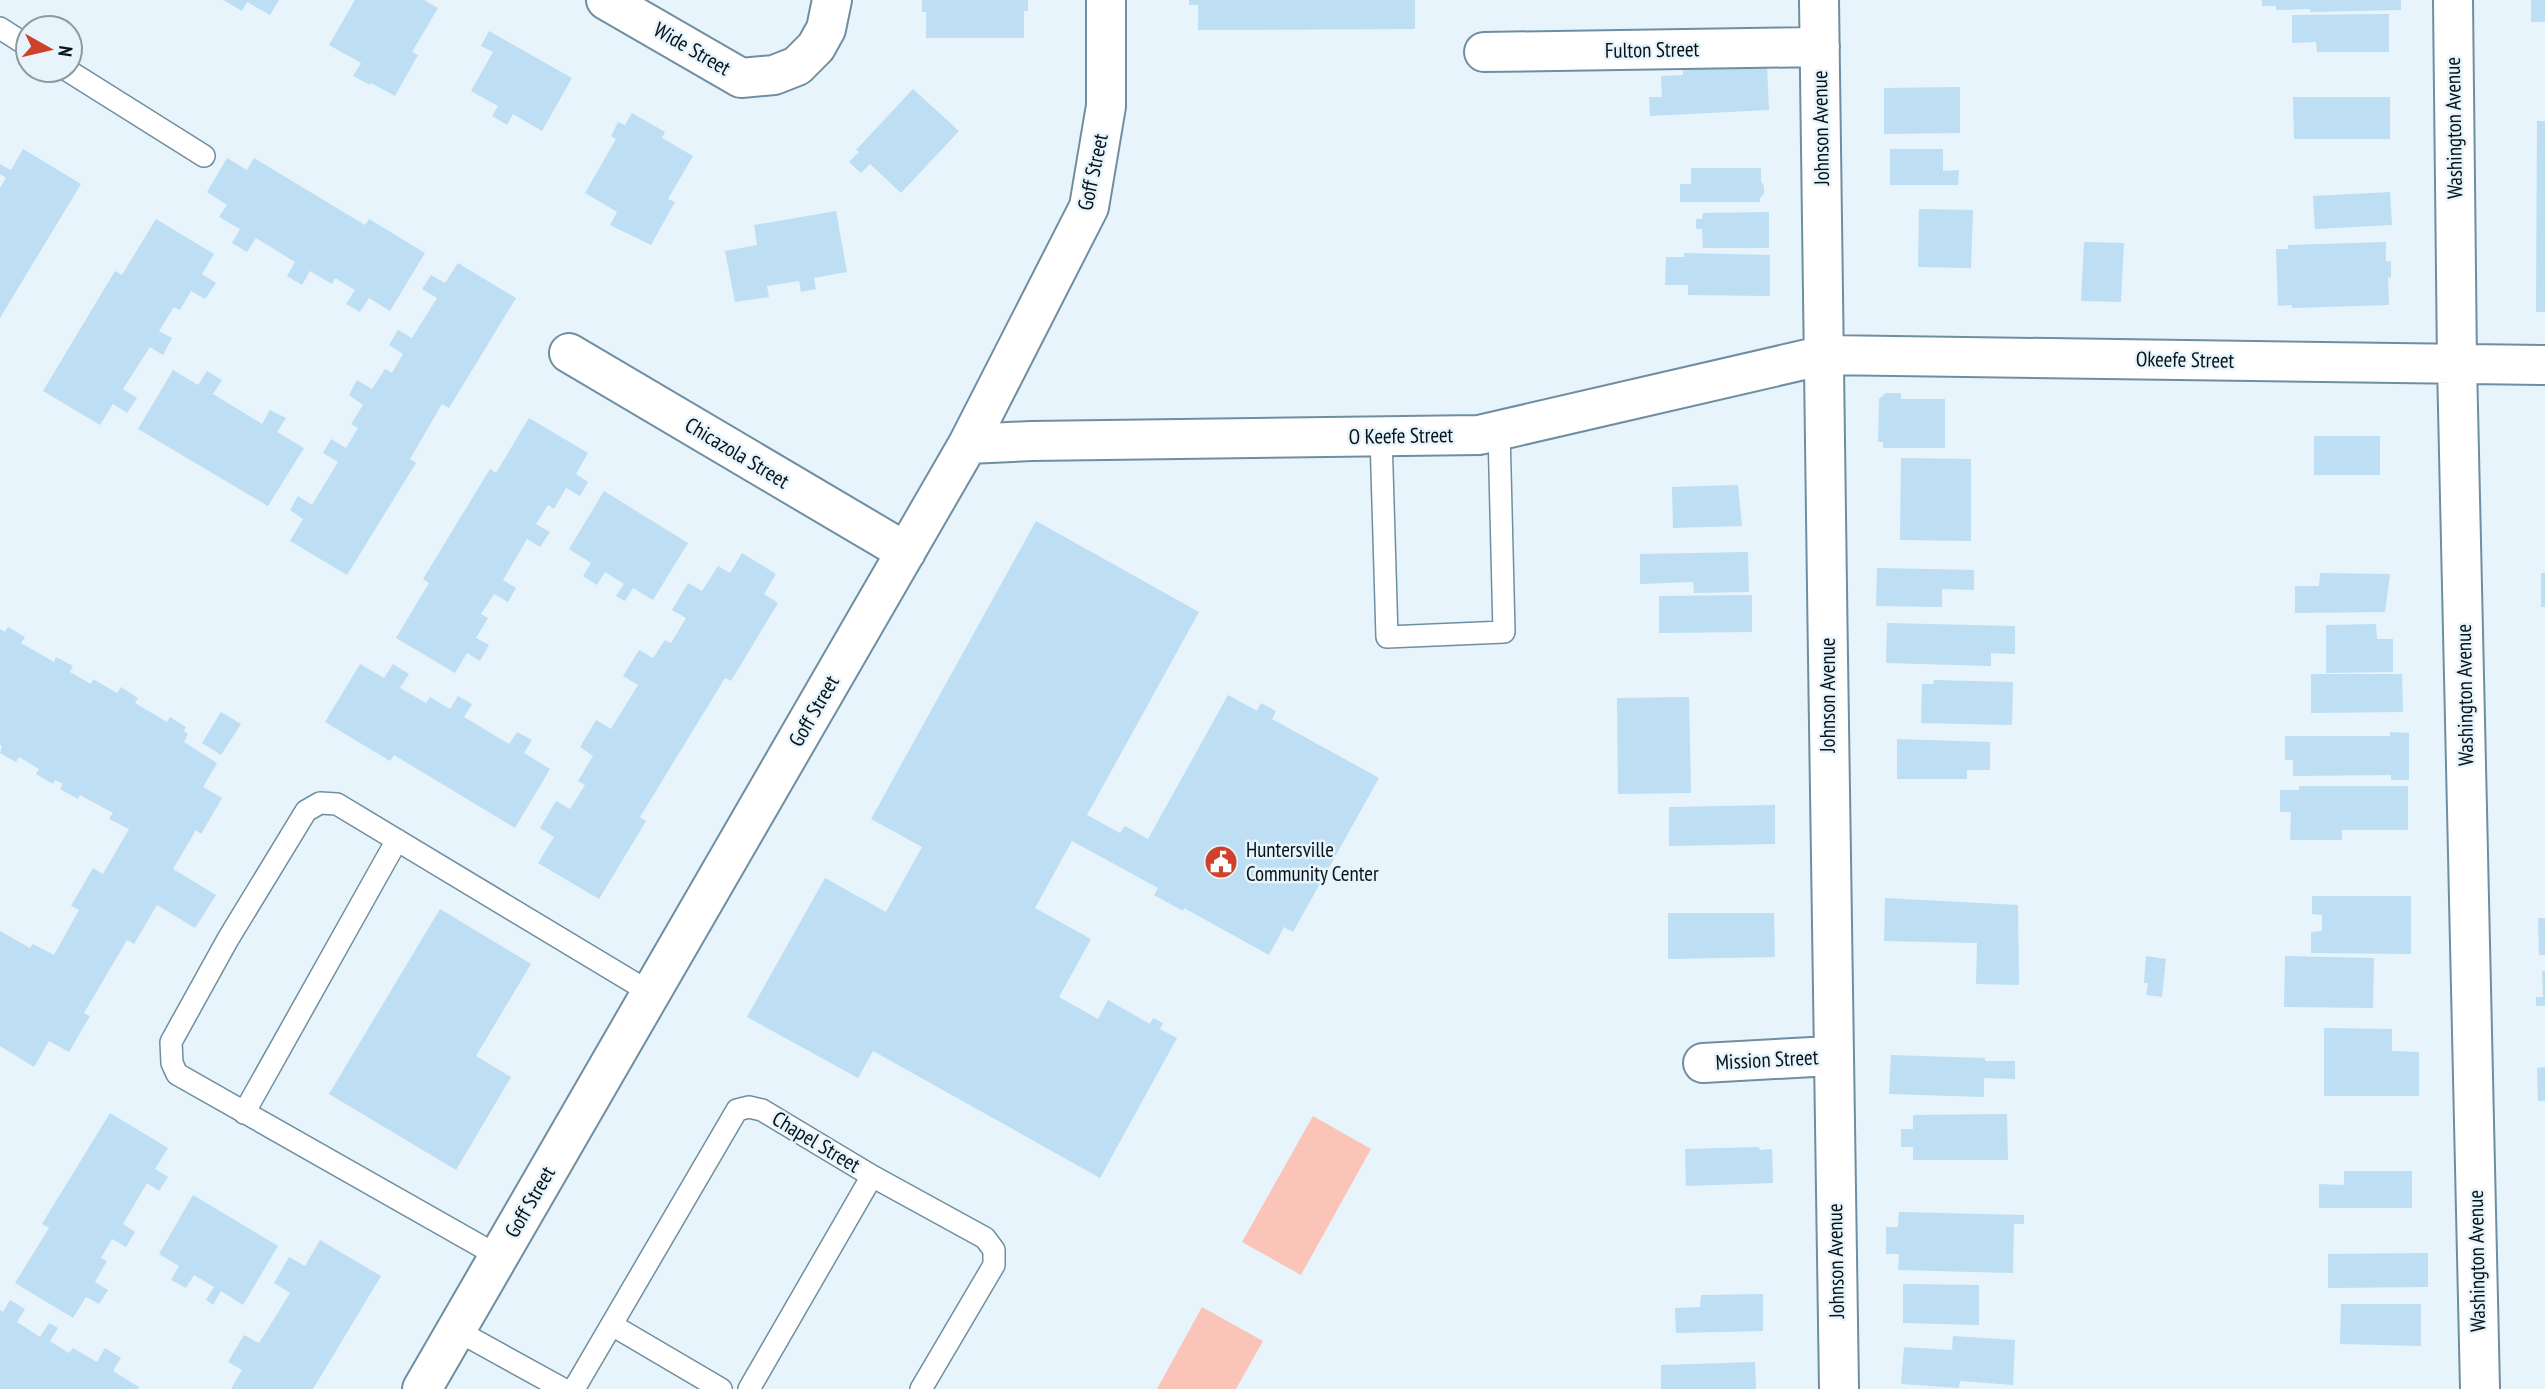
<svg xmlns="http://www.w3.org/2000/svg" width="2545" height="1389" font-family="'PT Sans Narrow',sans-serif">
  <rect width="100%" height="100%" fill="#e7f4fc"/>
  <path fill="#fbc4b8" d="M1313 1116 1371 1149 1301 1275 1242 1242Z
    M1202 1307 1263 1341 1236 1389H1157Z"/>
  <path fill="#bddef3" d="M223 0H279L270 15 247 2 242 11Z
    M355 0H424L438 8 412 52 418 55 395 96 371 83 370 85 353 76 361 63 329 45Z
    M922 0H1028V11H1024V38H926V12H922Z
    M1189 0H1415V29L1198 30V5H1189Z
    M2262 0H2401V10L2310 12V9L2276 10V6H2262Z
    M2531 0H2545V22H2531Z
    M2389 14V52H2317L2316 42 2292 43V15Z
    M489 31 572 78 542 131 513 114 507 125 492 116 498 106 471 91 493 52 481 46Z
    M1767 66 1769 110 1650 116 1649 97H1662L1661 76 1683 75V70Z
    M1960 87V133L1884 134V88Z
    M913 89 959 131 901 193 870 164 861 173 849 162 859 152 856 150Z
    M2293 97H2390V139H2294Z
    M632 113 665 132 662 138 693 156 668 199 675 202 651 245 610 225 617 212 585 193 616 139 611 136 618 122 625 125Z
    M2537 121H2545V312H2536Z
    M23 149 81 184 0 318V188L6 178 0 174V164L11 170Z
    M1890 149H1943V171L1959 170 1958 185H1890Z
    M227 158 247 170 254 158 365 225 369 219 425 253 390 311 369 298 360 312 346 304 355 290 335 278 332 284 310 271 302 285 287 276 295 262 256 238 247 252 232 243 240 229 219 217 227 205 207 192Z
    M1691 168H1761V182L1764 186V194L1760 198V202H1680V184H1691Z
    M2390 192 2392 225 2315 229 2313 196Z
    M1919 209 1973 210 1971 268 1918 267Z
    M836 211 847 272 814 278 816 289 801 292 799 281 767 286 769 297 735 302 725 251 757 245 754 225Z
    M1769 212V248H1703L1702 229H1696V219H1702L1703 213Z
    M156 219 214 254 202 274 216 283 205 299 191 291 180 310 174 307 159 331 172 338 163 355 150 347 123 389 137 398 127 413 113 404 100 425 43 391 115 271 122 275Z
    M2084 242 2124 243 2121 302 2081 301Z
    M2386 242V262L2391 261V278L2388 277 2389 305 2292 308V305L2278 306 2276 249H2288V245Z
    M1684 253 1770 255V296L1688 295V285H1665L1666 257H1684Z
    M458 263 516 298 449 408 442 404 410 459 416 463 347 575 290 541 303 519 290 510 298 496 312 505 338 462 323 453 331 439 346 448 358 428 351 424 363 405 349 395 357 380 372 389 385 369 392 373 403 354 389 345 398 330 412 338 437 298 422 289 431 275 445 283Z
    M173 370 198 385 207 371 222 380 213 394 262 424 270 410 286 418 277 432 304 448 268 506 138 429Z
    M1886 393H1901V399H1945V448H1883V442H1878L1879 399Z
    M529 418 588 453 576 474 588 482 580 496 566 488 554 509 548 505 536 524 550 532 540 547 527 539 503 580 516 588 508 602 494 594 481 614 488 618 476 638 489 645 480 661 467 653 455 673 396 638 429 583 423 579 490 469 496 473Z
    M2314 436H2380V475H2314Z
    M1901 458 1971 459V541L1900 540Z
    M1738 485 1742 526 1673 528 1672 487Z
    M604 491 688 543 653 600 633 588 625 601 616 596 624 584 605 572 597 585 583 576 591 563 569 549Z
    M1036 521 1199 612 1087 815 1120 833 1125 826 1148 839 1228 695 1257 711 1261 703 1276 711 1272 719 1379 778 1293 932 1284 927 1269 955 1184 908 1183 911 1154 895 1158 888 1072 841 1035 908 1091 939 1059 997 1098 1019 1108 1000 1150 1024 1153 1018 1163 1023 1160 1029 1177 1038 1100 1178 873 1051 858 1078 747 1017 825 878 886 912 922 847 871 819Z
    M1748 552 1749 592 1694 593 1693 582 1640 584V554Z
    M742 553 776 574 764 594 778 603 731 681 725 678 640 817 646 821 599 899 538 863 554 837 540 828 556 801 570 809 585 785 578 781 593 756 580 747 596 720 611 729 638 685 623 676 639 650 653 658 665 640 671 643 686 618 672 610 688 583 702 591 718 566 730 573Z
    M1877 568 1974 570V590L1942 589V607L1876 606Z
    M2320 573 2390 574 2385 612 2295 613V586H2319Z
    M2541 573H2545V607H2541Z
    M1752 595V632L1659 633V596Z
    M1887 623 2015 626V654L1991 653V666L1886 663Z
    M2376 624 2377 639H2393V672L2326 673V625Z
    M8 627 25 637 21 643 54 662 56 657 73 666 70 672 91 684 93 679 117 693 121 687 138 698 135 703 167 722 170 717 186 727 184 731 188 734 184 742 217 763 203 787 222 798 201 834 196 830 173 869 216 895 195 928 157 905 134 944 127 940 84 1013 90 1016 69 1052 49 1041 34 1067 0 1046V931L30 948 33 944 54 955 79 910 71 906 93 868 103 874 129 829 109 819 113 813 80 795 78 799 60 789 63 784 55 780 53 784 36 774 39 769 19 757 16 762 0 753 2 746 0 745V629L5 632Z
    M360 664 384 678 393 664 409 674 400 688 426 703 430 697 450 709 458 696 472 704 464 717 509 744 517 732 532 740 524 753 550 769 515 828 394 755 390 761 325 722Z
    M2311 674H2402L2403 712 2311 713Z
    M1934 680 2013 682 2012 725 1921 723 1922 684H1933Z
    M1689 697 1691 793 1618 794 1617 698Z
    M221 712 241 724 221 755 202 743Z
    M2390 732 2409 733V780H2391V775L2293 776V760H2285V736H2390Z
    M1897 739 1990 742V770H1967V779H1897Z
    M2299 786H2408V830H2342V840H2290L2291 812H2280V790H2299Z
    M1775 805V844L1669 846V807Z
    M2312 896H2411V954L2311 953V932L2322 931V915L2312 914Z
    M1885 898 2018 905 2019 985 1976 984 1977 943 1884 941Z
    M440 909 531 964 476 1056 511 1077 456 1170 329 1094Z
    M1668 913H1774L1775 957 1668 959Z
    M2538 918H2545V955H2539Z
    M2146 956 2166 959 2162 997 2146 995 2148 983H2144Z
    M2285 956 2374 958 2373 1008 2284 1007Z
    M2542 971H2545V1006H2536V997H2543Z
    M2324 1028 2392 1029V1051L2419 1052V1096H2324Z
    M1891 1055 1985 1058V1061H2015V1079L1984 1078V1097L1889 1094Z
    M2545 1067V1101H2538L2537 1068Z
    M110 1113 168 1148 155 1169 168 1177 159 1191 147 1183 123 1224 135 1232 126 1247 112 1239 101 1258 107 1261 95 1282 108 1290 99 1304 86 1297 73 1318 15 1283 49 1228 42 1224Z
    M2007 1114 2008 1160H1913V1147H1901V1129H1913V1115Z
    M1759 1147 1760 1150 1772 1149 1773 1183 1686 1186 1685 1149Z
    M2344 1171H2412V1208H2319V1184L2344 1185Z
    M193 1195 278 1246 243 1305 221 1291 213 1305 206 1300 214 1287 194 1275 186 1288 171 1280 179 1266 159 1254Z
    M1899 1212 2024 1215V1224H2014L2013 1273 1898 1270 1899 1254H1886V1227H1898Z
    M320 1240 381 1276 313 1389H231L242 1370 228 1362 244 1335 259 1343 290 1293 274 1283 289 1257 305 1266Z
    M2428 1253V1287L2328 1288V1254Z
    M1903 1284 1979 1285V1325L1903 1323Z
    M1763 1294V1331L1676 1333 1675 1308 1700 1307 1701 1295Z
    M10 1300 25 1309 17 1322 40 1337 49 1323 58 1328 50 1341 69 1353 73 1348 97 1362 105 1348 121 1358 113 1371 139 1387 138 1389H0V1310L3 1312Z
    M2341 1304H2421V1346L2340 1344Z
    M1953 1336 2015 1340 2013 1385 1960 1381 1959 1388 1901 1384 1904 1347 1952 1350Z
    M1755 1362 1756 1389H1661V1365Z"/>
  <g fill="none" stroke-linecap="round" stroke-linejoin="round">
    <defs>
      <path id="lane" d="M0 28 28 46
        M67 70 204 156
        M1381 436 1387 637 1504 632 1499 430
        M244 1113 397 840
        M498 1256 177 1074 172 1063 171 1042 228 939 306 811 320 803 337 804 651 993
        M612 1325 721 1389
        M456 1330 563 1389
        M574 1389 737 1110 749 1107 762 1110 872 1176 985 1238 994 1250V1265L921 1389
        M749 1389 872 1176"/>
      <path id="street" d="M606 0 741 78 774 75 797 66 816 47 826 29 832 0
        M1819 0C1828 463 1828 926 1839 1389
        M2453 0 2457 364 2480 1389
        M1484 52 1820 47
        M569 353 906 552
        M968 444 1031 441 1479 435 1825 355 2545 365
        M1703 1063 1831 1056
        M422 1389 968 444 1089 207 1106 106V0"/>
    </defs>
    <use href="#lane" stroke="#708ea1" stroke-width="24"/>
    <use href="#street" stroke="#708ea1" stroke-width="42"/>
    <use href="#lane" stroke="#fff" stroke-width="21"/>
    <use href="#street" stroke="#fff" stroke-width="38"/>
  </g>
  <defs>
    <symbol id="civic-disc" viewBox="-11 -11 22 22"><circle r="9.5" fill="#ce422d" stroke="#e7f4fc"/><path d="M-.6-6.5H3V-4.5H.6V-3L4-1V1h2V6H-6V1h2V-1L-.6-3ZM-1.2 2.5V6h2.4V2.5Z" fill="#fff"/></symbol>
  </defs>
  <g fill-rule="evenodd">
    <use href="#civic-disc" x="1202" y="843" width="38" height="38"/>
  </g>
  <g text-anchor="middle" stroke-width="5" stroke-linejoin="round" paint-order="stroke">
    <g font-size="21" fill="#07131a" stroke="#e7f4fc">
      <text transform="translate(692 49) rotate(30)" y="7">Wide Street</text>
      <text transform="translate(1652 50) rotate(-1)" y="7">Fulton Street</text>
      <text transform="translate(1821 128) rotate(-91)" y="7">Johnson Avenue</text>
      <text transform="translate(2454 128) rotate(-91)" y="7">Washington Avenue</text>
      <text transform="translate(1093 172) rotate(-78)" y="7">Goff Street</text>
      <text transform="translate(2185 360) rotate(1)" y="7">Okeefe Street</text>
      <text transform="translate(1401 436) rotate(-1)" y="7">O Keefe Street</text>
      <text transform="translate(737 453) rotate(31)" y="7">Chicazola Street</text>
      <text transform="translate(1828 695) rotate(-90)" y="7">Johnson Avenue</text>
      <text transform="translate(2465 695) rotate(-91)" y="7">Washington Avenue</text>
      <text transform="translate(814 711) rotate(-60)" y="7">Goff Street</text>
      <text transform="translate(1767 1060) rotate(-3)" y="7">Mission Street</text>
      <text transform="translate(816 1142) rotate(31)" y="7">Chapel Street</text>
      <text transform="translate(530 1202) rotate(-60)" y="7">Goff Street</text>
      <text transform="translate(1836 1261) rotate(-91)" y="7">Johnson Avenue</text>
      <text transform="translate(2477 1261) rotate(-91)" y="7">Washington Avenue</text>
    </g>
    <g font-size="21" fill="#07131a" stroke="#e7f4fc" text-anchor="start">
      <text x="1246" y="857">Huntersville<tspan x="1246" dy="24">Community Center</tspan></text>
    </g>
  </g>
  <g transform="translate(49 49) rotate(98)"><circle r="33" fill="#e7f4fc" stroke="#8d9aa2" stroke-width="2"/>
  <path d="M0-5L12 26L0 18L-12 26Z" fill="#ce422d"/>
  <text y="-10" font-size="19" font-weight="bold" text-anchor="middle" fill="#07131a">N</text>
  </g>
</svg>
